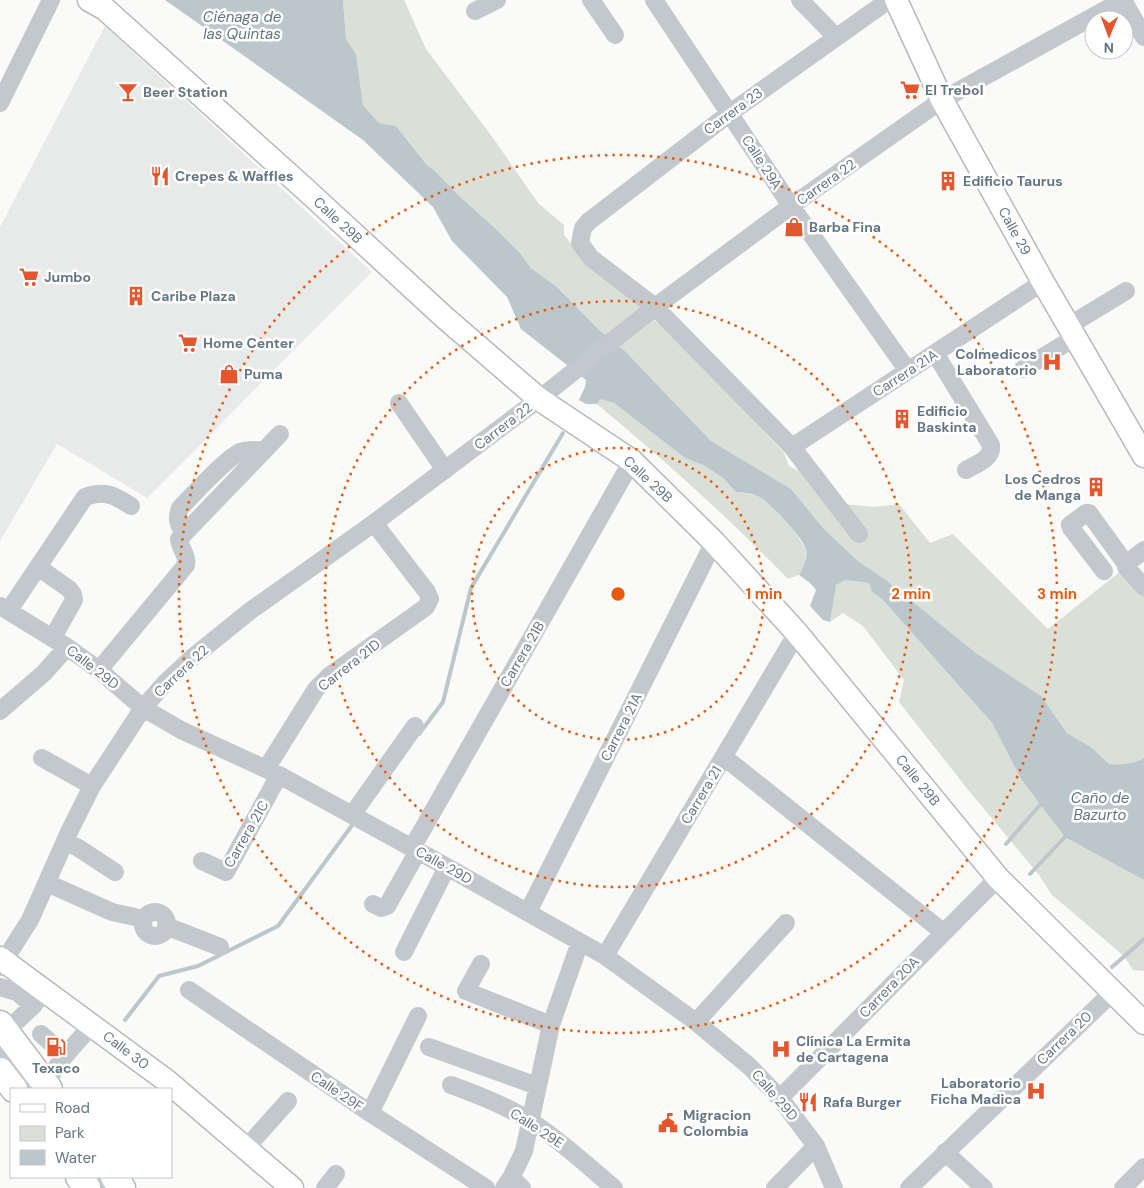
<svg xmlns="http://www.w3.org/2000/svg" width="1144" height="1188" font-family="'DM Sans',sans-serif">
  <rect width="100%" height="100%" fill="#fafaf8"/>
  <path fill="#e8e9e9" d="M105 26 372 272 147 498 57 444 0 541V227Z"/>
  <path fill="#dadfd7" d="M343 0H404L426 49 493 138 538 203 564 225V235L576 250 623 287 649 317 669 330 784 453 789 466 803 473 842 504 874 507 899 504 930 543 953 534 1048 629 1122 570 1144 592V758C1134 764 1121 765 1109 764L1091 747 1067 733 1041 696 976 653 886 580 858 561 824 529 791 489 711 441 625 351 599 330 557 287 531 268 520 253 496 229 458 195 436 172 427 165 396 126 379 123 363 105 356 54 346 39Z
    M599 398 614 403 685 458 705 466 723 478 736 492 756 495 773 507 792 528 806 549 805 566 799 575 788 579C728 517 664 460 597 404Z
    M845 580 869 583 872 592 882 599 992 723 1021 779 1065 836 1144 880V971L1133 970 1124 956 1052 895 1039 875 969 791 899 702 904 680 863 626 843 613 830 622 835 585Z"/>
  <path fill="#bbc7cb" d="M165 0H343L346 39 356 54 363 105 379 123 396 126 427 165 436 172 458 195 496 229 520 253 531 268 557 287 599 330 625 351 711 441 791 489 824 529 858 561 886 580 976 653 1041 696 1067 733 1091 747 1109 764C1121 765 1134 764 1144 758V880L1065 837 1021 779 992 723 882 599 872 592 869 583 845 580 836 585 830 622 823 620 810 606 816 590 810 583 799 575C803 568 808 558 806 549 802 537 768 499 755 495 750 493 742 493 736 492L723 478 705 466 685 458 614 403 600 399 597 404H586L579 400 585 387 586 380 521 329 507 297 452 241 433 207 363 140Z"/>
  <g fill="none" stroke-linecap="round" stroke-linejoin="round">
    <path stroke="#bbc7cb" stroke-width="4" d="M419 734 443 702 471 588 563 433
      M1006 844 1040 805
      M1030 874 1065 837
      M1112 967 1144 939
      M125 1020 159 976 198 966 278 926 353 824"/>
    <defs>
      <path id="major" d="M89 0 105 9 305 189 444 317 539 399 632 461 714 542 797 633 998 878 1144 1023
        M896 0 942 100 1043 282 1144 456
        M0 958 167 1081 292 1188"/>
      <path id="highway" d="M0 1024 49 1089
        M0 1071 14 1089
        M79 1177 87 1188
        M114 1177 122 1188"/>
    </defs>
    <use href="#major" stroke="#b5babe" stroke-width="25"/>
    <use href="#highway" stroke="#b4b9bd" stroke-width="29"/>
    <path stroke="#c3c8cc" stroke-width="18" d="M591 0 615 35
      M654 0 791 206 908 371
      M800 0 836 37
      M475 11 497 0
      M0 103 51 0
      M1070 325 1126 291
      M935 353 991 445C993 459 976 464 966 470
      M1023 369 1076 337
      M399 403 445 470
      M792 447 1043 282
      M184 534C178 524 176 519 180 508 194 494 224 460 240 452 248 449 256 450 264 451
      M859 534 792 447 655 307 591 258 580 243 583 228 588 222 730 113 889 0
      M1144 550 1126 564V567L1144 587
      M38 567 69 589 73 594 74 600 53 637
      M1104 571 1071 528 1070 525 1086 513H1089L1126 564
      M0 606 67 647 99 670 143 708 181 730 279 775 447 867 605 956 696 1022 749 1066 780 1098 816 1146 834 1188
      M9 610 85 497C105 490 114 495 131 506
      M99 670 186 565C188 555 180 549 179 539L280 434
      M0 711 44 673 67 647
      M724 757 943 932
      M42 758 92 786
      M266 769 316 689 329 676 426 607 430 599 427 592 374 523
      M352 815 415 726
      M65 842 77 847 115 872
      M412 848 632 461
      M202 861 226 872 279 775
      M47 883 112 912 144 919
      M373 904 381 908 387 906 418 851
      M528 912 714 542
      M143 924a12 12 0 1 1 24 0a12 12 0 1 1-24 0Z
      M166 926 220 947
      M404 952 447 867
      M605 956 797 633
      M481 964 466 991 551 1025
      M0 967 30 920 70 830 92 786 143 708 166 682 193 657 250 611 374 523 539 399 655 307 791 206 942 100 1123 0 1144 37
      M0 987 17 992 33 1006
      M189 990 370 1113 486 1188
      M696 1022 786 923
      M6 1031 33 1006 45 989
      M41 1034 50 1042
      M429 1047 537 1086
      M0 1048 30 1089
      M451 1085C479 1095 507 1106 532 1122 561 1141 587 1165 614 1188
      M46 1086C56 1062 76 1044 92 1025
      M780 1098 998 878
      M370 1113 418 1016
      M246 1148 288 1101
      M945 1152 984 1188
      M95 1177 103 1188
      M511 1178 522 1188
      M325 1188 336 1174
      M504 1188 511 1178 524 1151 551 1025 580 942
      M775 1188 816 1146
      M909 1188 1112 993
      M1123 1188 1144 1167"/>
    <use href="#major" stroke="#fff" stroke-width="22"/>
    <use href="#highway" stroke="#fff" stroke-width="26"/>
  </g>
  <g fill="none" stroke="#e8590c" stroke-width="2.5" stroke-dasharray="2.5 5">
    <circle cx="618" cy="594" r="146"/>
    <circle cx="618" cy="594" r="293"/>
    <circle cx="618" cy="594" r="439"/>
  </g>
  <defs>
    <symbol id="supermarket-bare" viewBox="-9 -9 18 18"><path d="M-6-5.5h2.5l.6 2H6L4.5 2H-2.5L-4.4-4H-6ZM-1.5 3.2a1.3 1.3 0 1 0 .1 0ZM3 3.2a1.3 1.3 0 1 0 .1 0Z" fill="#e4572e" stroke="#fff" stroke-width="2.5" paint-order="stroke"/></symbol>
    <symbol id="bar-bare" viewBox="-9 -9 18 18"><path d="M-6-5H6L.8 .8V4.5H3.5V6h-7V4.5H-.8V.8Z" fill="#e4572e" stroke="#fff" stroke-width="2.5" paint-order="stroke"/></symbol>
    <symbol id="restaurant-bare" viewBox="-9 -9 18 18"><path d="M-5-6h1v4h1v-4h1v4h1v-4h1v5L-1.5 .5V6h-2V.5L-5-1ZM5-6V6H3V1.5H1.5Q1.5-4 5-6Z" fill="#e4572e" stroke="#fff" stroke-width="2.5" paint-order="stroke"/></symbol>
    <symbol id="building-bare" viewBox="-9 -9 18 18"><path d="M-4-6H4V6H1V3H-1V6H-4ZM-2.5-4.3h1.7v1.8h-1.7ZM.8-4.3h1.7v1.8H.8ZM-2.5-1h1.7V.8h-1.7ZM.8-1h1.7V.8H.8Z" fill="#e4572e" stroke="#fff" stroke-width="2.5" paint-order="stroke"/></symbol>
    <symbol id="shop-bare" viewBox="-9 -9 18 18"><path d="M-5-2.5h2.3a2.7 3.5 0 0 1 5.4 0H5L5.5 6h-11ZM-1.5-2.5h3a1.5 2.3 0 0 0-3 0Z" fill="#e4572e" stroke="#fff" stroke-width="2.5" paint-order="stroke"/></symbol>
    <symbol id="hospital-bare" viewBox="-9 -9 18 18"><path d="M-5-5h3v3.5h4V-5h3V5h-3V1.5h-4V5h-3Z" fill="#e4572e" stroke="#fff" stroke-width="2.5" paint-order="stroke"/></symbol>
    <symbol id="fuel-bare" viewBox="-9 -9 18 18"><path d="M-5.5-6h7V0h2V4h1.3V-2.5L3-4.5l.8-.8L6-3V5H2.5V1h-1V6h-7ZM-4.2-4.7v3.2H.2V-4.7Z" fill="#e4572e" stroke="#fff" stroke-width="2.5" paint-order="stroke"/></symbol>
    <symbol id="civic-bare" viewBox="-9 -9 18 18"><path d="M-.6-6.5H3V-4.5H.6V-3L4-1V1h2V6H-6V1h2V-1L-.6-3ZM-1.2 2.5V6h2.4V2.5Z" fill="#e4572e" stroke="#fff" stroke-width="2.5" paint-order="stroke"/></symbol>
  </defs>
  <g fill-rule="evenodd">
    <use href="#supermarket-bare" x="896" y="76" width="28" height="28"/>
    <use href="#bar-bare" x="114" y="78" width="28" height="28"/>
    <use href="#restaurant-bare" x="146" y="162" width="28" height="28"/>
    <use href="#building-bare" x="934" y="167" width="28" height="28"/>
    <use href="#shop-bare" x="780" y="213" width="28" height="28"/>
    <use href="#supermarket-bare" x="15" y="263" width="28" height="28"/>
    <use href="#building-bare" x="122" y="282" width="28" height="28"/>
    <use href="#supermarket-bare" x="174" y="329" width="28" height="28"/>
    <use href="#hospital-bare" x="1038" y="348" width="28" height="28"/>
    <use href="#shop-bare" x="215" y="360" width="28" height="28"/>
    <use href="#building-bare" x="888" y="405" width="28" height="28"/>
    <use href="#building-bare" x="1082" y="473" width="28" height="28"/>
    <use href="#fuel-bare" x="42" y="1033" width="28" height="28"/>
    <use href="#hospital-bare" x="767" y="1035" width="28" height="28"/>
    <use href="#hospital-bare" x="1022" y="1077" width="28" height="28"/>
    <use href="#restaurant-bare" x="794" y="1088" width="28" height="28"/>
    <use href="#civic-bare" x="654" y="1109" width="28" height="28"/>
  </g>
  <g text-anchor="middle" stroke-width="5" stroke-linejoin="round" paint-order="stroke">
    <g font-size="14" font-weight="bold" fill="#657683" stroke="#fff" text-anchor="start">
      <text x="925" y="95">El Trebol</text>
      <text x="143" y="97">Beer Station</text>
      <text x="175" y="181">Crepes &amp; Waffles</text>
      <text x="963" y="186">Edificio Taurus</text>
      <text x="809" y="232">Barba Fina</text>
      <text x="44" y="282">Jumbo</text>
      <text x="151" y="301">Caribe Plaza</text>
      <text x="203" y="348">Home Center</text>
      <text x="1037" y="359" text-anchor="end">Colmedicos<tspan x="1037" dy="16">Laboratorio</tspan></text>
      <text x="244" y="379">Puma</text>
      <text x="917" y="416">Edificio<tspan x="917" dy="16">Baskinta</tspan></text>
      <text x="1081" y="484" text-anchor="end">Los Cedros<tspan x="1081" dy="16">de Manga</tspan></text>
      <text x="796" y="1046">Clínica La Ermita<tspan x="796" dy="16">de Cartagena</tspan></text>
      <text x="56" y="1073" text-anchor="middle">Texaco</text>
      <text x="1021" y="1088" text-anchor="end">Laboratorio<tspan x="1021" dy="16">Ficha Madica</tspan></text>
      <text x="823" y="1107">Rafa Burger</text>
      <text x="683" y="1120">Migracion<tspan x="683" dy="16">Colombia</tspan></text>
    </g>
    <g font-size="14" fill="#657683" stroke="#fff">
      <text transform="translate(733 111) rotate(-36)" y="5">Carrera 23</text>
      <text transform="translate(762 162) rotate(57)" y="5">Calle 29A</text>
      <text transform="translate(826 182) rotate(-35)" y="5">Carrera 22</text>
      <text transform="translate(338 220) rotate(43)" y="5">Calle 29B</text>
      <text transform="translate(1015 231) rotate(61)" y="5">Calle 29</text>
      <text transform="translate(905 373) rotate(-33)" y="5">Carrera 21A</text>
      <text transform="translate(503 426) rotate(-37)" y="5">Carrera 22</text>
      <text transform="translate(648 479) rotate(43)" y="5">Calle 29B</text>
      <text transform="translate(522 654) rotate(-60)" y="5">Carrera 21B</text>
      <text transform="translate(349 665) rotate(-38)" y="5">Carrera 21D</text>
      <text transform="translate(93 667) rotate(38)" y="5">Calle 29D</text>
      <text transform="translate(181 671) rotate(-43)" y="5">Carrera 22</text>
      <text transform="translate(621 727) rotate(-63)" y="5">Carrera 21A</text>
      <text transform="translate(918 780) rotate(51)" y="5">Calle 29B</text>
      <text transform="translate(701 795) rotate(-59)" y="5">Carrera 21</text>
      <text transform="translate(246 834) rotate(-60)" y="5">Carrera 21C</text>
      <text transform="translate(444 865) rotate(29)" y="5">Calle 29D</text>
      <text transform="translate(889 987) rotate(-46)" y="5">Carrera 20A</text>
      <text transform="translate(1064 1038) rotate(-44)" y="5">Carrera 20</text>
      <text transform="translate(126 1050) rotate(37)" y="5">Calle 30</text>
      <text transform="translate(337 1091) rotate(34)" y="5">Calle 29F</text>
      <text transform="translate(775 1095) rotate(49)" y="5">Calle 29D</text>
      <text transform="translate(537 1128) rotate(33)" y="5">Calle 29E</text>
    </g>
    <g font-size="15" font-style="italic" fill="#60757c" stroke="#fff">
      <text x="242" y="22">Ciénaga de<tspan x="242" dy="17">las Quintas</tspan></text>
      <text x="1100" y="803">Caño de<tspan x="1100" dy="17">Bazurto</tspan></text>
    </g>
  </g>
  <circle cx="618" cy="594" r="8" fill="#e8590c" stroke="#fff" stroke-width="2.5"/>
  <g font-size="15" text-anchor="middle" font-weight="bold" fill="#e8590c" stroke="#fff" stroke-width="5" stroke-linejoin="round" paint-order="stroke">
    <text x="764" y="599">1 min</text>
    <text x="911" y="599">2 min</text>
    <text x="1057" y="599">3 min</text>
  </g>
  <rect x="10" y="1088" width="162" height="90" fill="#ffffff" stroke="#c1c8cd"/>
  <rect x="20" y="1104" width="25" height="8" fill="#ffffff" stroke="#c1c8cd"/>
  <text x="55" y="1113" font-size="15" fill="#657683">Road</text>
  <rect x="20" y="1126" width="25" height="15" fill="#dadfd7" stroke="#c1c8cd"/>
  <text x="55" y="1138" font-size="15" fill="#657683">Park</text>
  <rect x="20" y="1150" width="25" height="15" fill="#bbc7cb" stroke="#c1c8cd"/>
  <text x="55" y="1163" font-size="15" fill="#657683">Water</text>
  <g transform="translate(1109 35) rotate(181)"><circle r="24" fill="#ffffff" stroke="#c1c8cd"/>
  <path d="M0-4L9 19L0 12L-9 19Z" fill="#e4572e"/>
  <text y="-8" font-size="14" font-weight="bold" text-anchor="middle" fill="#657683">N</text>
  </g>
</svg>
